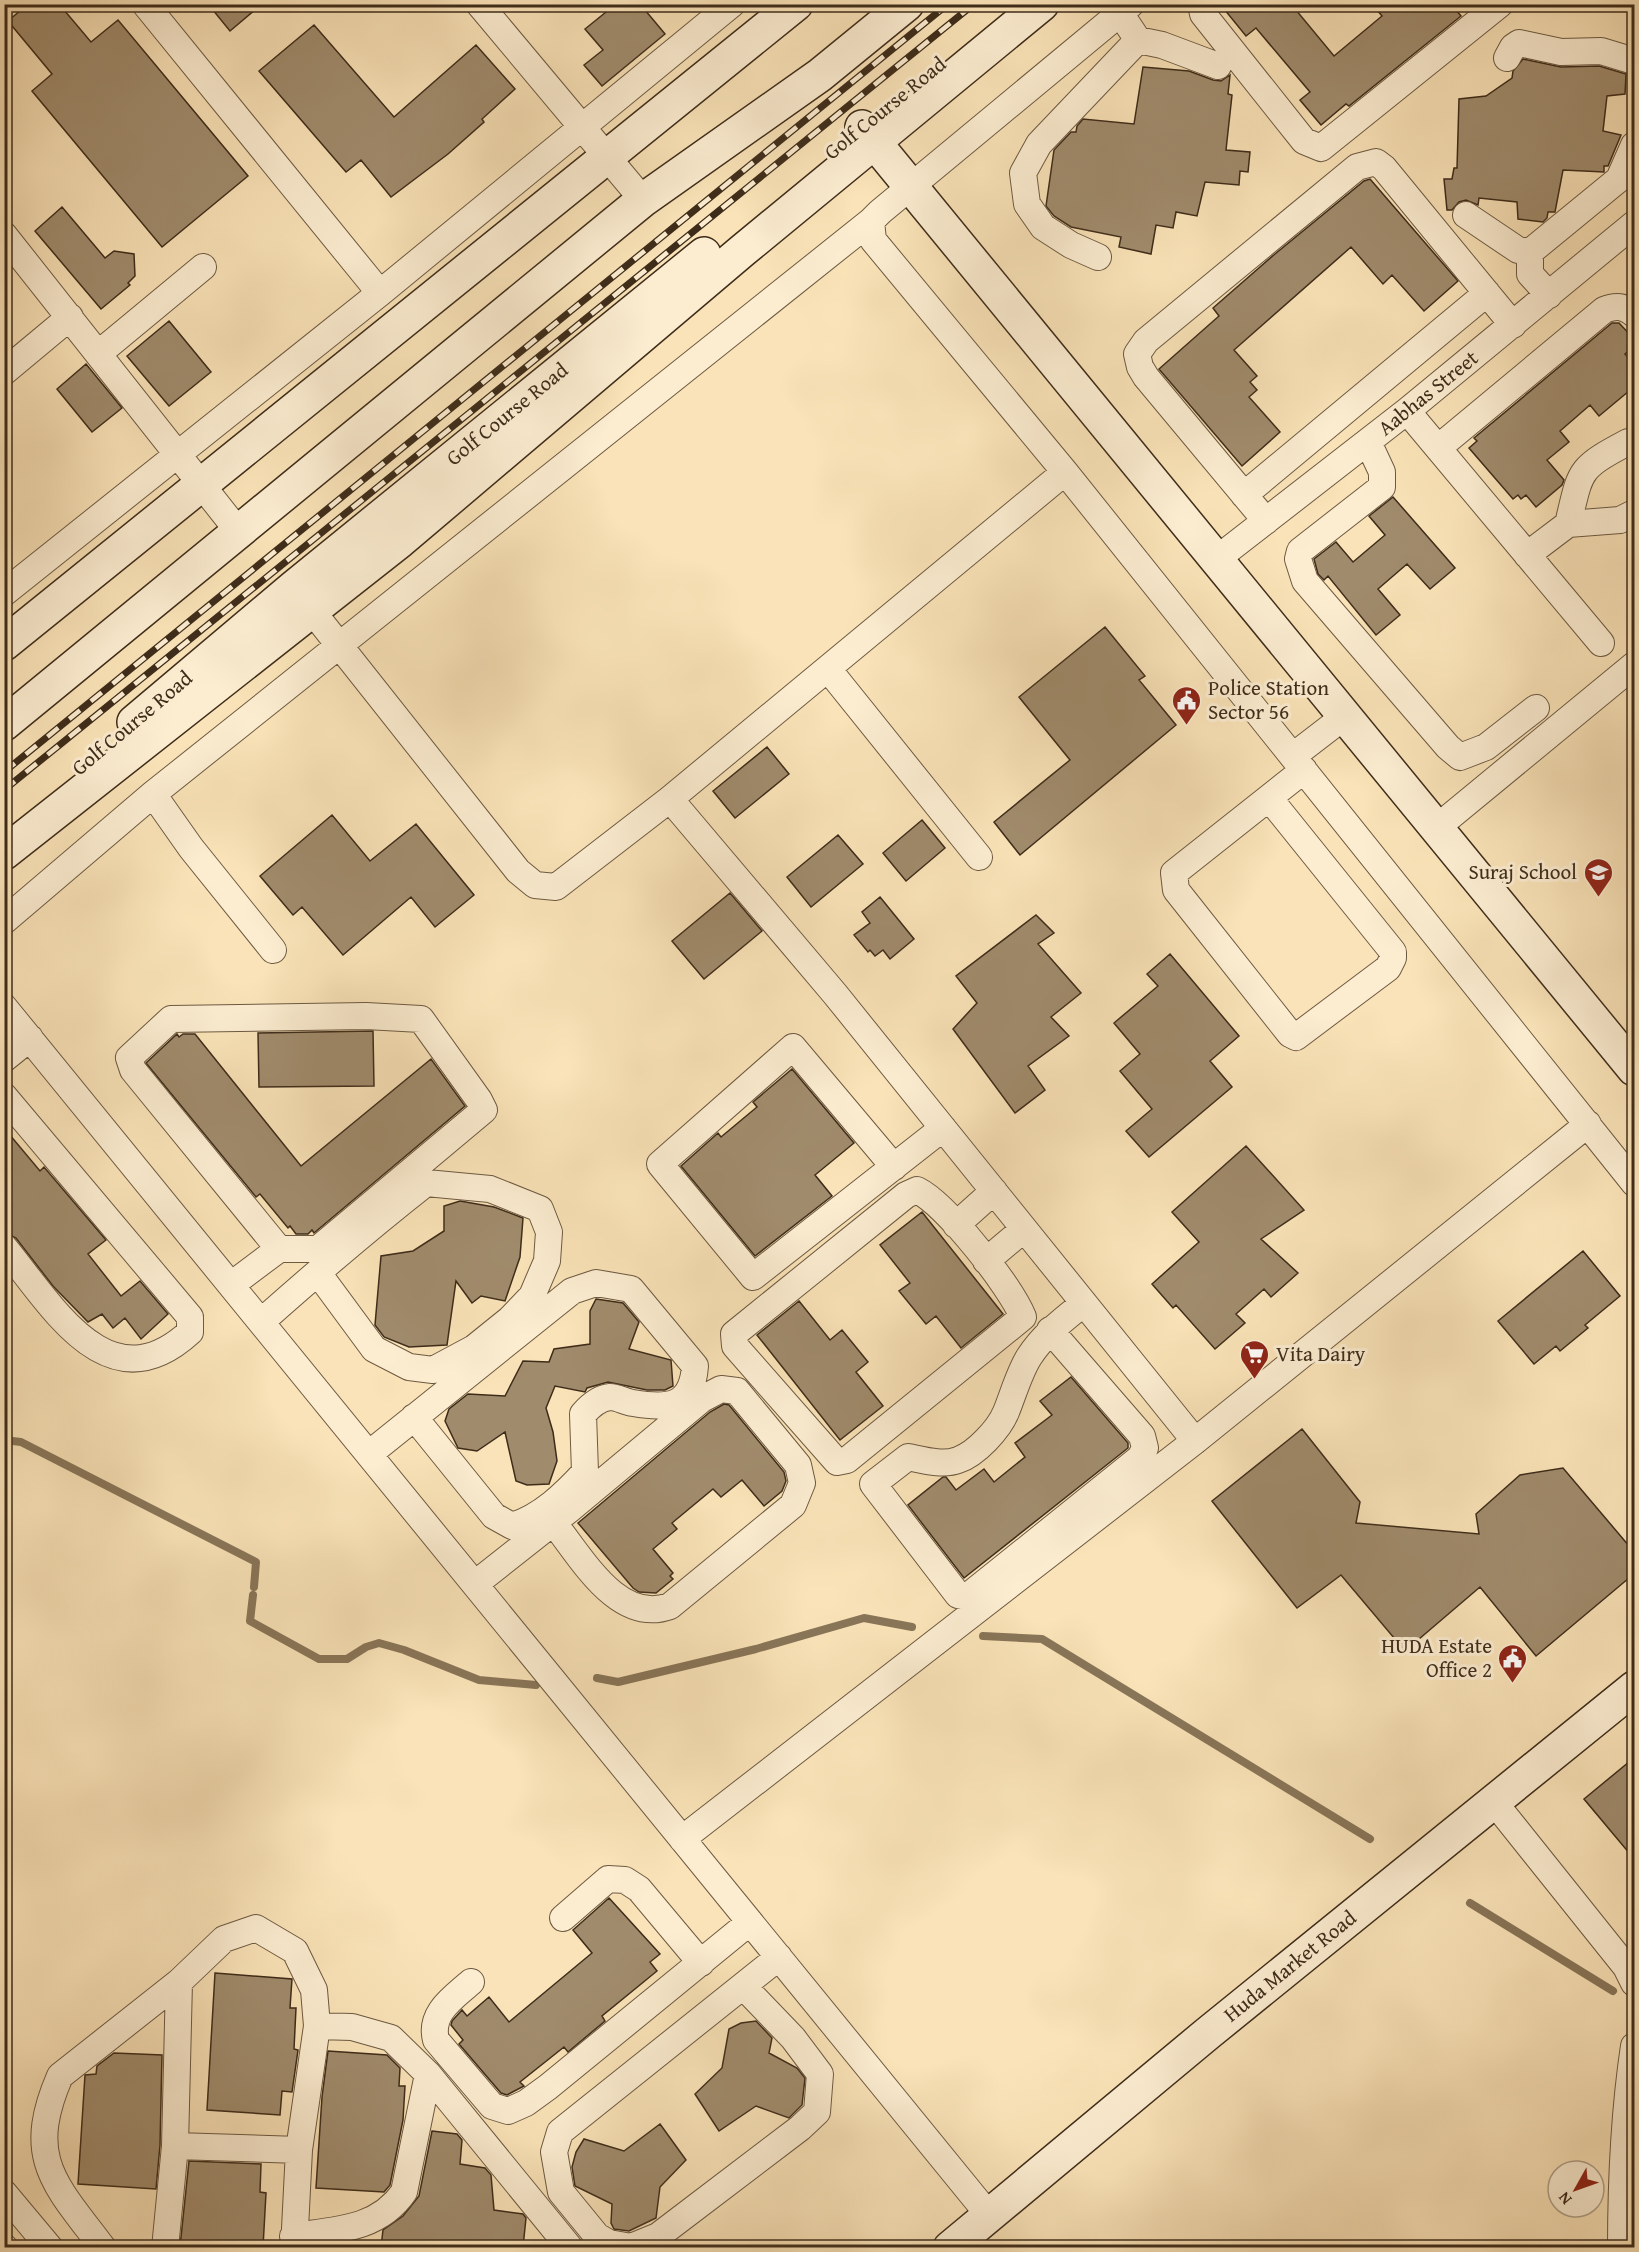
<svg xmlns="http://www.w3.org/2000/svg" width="1639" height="2252" font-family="'Gentium Book Plus',serif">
  <rect width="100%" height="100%" fill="#fae3b8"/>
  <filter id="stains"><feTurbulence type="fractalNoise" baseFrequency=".00333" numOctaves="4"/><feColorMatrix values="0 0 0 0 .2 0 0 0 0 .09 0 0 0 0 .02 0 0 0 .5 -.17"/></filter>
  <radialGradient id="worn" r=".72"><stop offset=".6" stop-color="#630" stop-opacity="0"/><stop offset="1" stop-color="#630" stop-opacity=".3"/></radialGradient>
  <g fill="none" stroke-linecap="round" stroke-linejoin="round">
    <path stroke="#887558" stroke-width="8" d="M4 1440 21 1442 256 1562 254 1587
      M253 1595 250 1621 319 1659H347L366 1647 379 1643 404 1650 479 1680 536 1685
      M983 1636 1042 1639 1370 1839
      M597 1678 618 1682 756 1649 864 1618 912 1627
      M1470 1903 1613 1991"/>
  </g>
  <path fill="#a08b6c" stroke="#3e2c1a" stroke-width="1.5" d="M28 4H59L91 42 118 20 248 176 162 247 32 91 52 74 8 21Z
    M208 4H262L230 31Z
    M616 4H640L665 34 602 86 584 65 603 50 585 29Z
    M1220 4H1291L1334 56 1382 16 1372 4H1451L1461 16 1349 106 1346 104 1321 125 1300 100 1310 92 1256 28 1246 36Z
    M314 25 394 117 476 45 515 89 482 119 484 122 448 154 391 197 361 160 346 172 259 71Z
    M1523 59 1561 67 1599 66 1626 74 1625 94 1607 96 1603 131 1621 135 1608 166H1604V172L1563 170 1555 212H1548L1547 218 1543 222 1518 219 1517 202 1479 198 1478 205 1466 200 1459 202 1452 210H1447L1444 179H1452L1454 168H1457L1459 99 1486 96 1512 78 1513 71Z
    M1143 67 1189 71 1213 80 1221 81 1230 75 1228 94 1232 95 1226 150 1250 152 1248 172 1240 171 1239 185 1205 182 1197 216 1176 212 1173 228 1156 225 1151 254 1119 247 1121 237 1071 227 1054 216 1046 206 1054 150 1071 132H1076L1077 126 1083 119 1134 124Z
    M1370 179 1458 281 1424 311 1392 275 1383 284 1351 247 1234 350 1257 376 1250 382 1257 390 1249 397 1280 432 1242 466 1159 369 1219 316 1213 308 1275 254 1364 181Z
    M62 207 105 258 114 251 134 254 135 276 128 283 130 285 101 309 35 231Z
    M169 321 211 372 169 406 127 356Z
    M1612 323H1619L1635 340V345L1625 354 1635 365V386L1599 416 1590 405 1560 431 1569 442 1547 460 1564 480 1562 485 1536 507 1526 495 1521 499 1518 495 1513 499 1469 448 1477 441 1474 438Z
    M86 364 122 408 92 432 57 389Z
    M1393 497 1455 568 1430 589 1407 564 1378 589 1400 615 1376 635 1328 576 1324 580 1318 574 1314 559 1336 542 1353 562 1385 535 1369 516Z
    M1105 627 1145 676 1139 680 1176 725 1020 855 994 822 1070 760 1019 697Z
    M767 747 789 774 735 818 713 791Z
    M332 815 370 861 416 824 474 895 435 927 411 897 343 955 302 907 293 915 260 876Z
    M922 820 945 848 906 881 883 853Z
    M838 835 863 864 811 907 787 877Z
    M730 893 762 931 704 979 672 941Z
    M880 897 914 939 890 959 883 950 875 956 870 950 868 952 854 935 870 923 862 912Z
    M1036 915 1054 933 1038 944 1081 993 1051 1017 1069 1036 1028 1066 1045 1090 1015 1113 953 1029 977 1003 956 976Z
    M1170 954 1239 1036 1210 1061 1232 1087 1149 1157 1126 1131 1152 1109 1120 1071 1140 1054 1114 1023 1158 986 1147 974Z
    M373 1031 374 1086 259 1087 258 1033Z
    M177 1034 179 1037 183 1034H195L301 1166 431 1059 465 1106 314 1233 312 1230 308 1234H296L290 1226 288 1228 260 1194 256 1197 146 1063Z
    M792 1069 854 1143 815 1175 832 1196 755 1256 681 1166 718 1133 721 1137 757 1107 753 1102Z
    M4 1128 40 1171 44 1167 106 1240 88 1254 121 1296 140 1281 168 1314 141 1339 125 1318 113 1328 102 1314 88 1322 53 1286 16 1238 4 1232Z
    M1246 1146 1304 1210 1261 1239 1298 1273 1271 1297 1264 1289 1236 1314 1245 1323 1215 1349 1176 1305 1173 1308 1152 1284 1199 1242 1172 1212Z
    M460 1201 494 1207 523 1218 520 1257 505 1301 481 1296 472 1303 456 1281 447 1345 409 1347 384 1337 375 1325 381 1256 413 1251 444 1231V1206Z
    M922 1212 1003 1314 961 1348 936 1316 926 1324 899 1291 910 1283 880 1245Z
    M1583 1251 1620 1296 1585 1325 1588 1328 1560 1351 1556 1346 1534 1364 1498 1321Z
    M596 1299 623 1303 639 1322 629 1349 671 1360 673 1386 665 1390H647L608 1382 587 1388 585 1392 555 1386 546 1408 553 1432 557 1461 549 1484 527 1485 516 1481 505 1432 477 1451 458 1448 445 1421 449 1409 468 1394 505 1396 523 1361 549 1362 554 1349 590 1344V1311Z
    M799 1301 830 1340 842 1330 868 1362 856 1372 883 1406 840 1440 757 1335Z
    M1071 1377 1128 1443V1448L964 1578 908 1505 943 1477H946L956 1490 984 1469 994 1482 1025 1457 1015 1443 1052 1415 1040 1401Z
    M724 1404 729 1405 784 1472 786 1481 782 1491 764 1506 742 1480 721 1497 713 1489 672 1523 677 1529 653 1549 673 1573 670 1576 673 1579 656 1593 639 1592 633 1588 578 1523 710 1412Z
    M1302 1429 1360 1502 1356 1523 1479 1534 1476 1514 1520 1475 1563 1468 1635 1553V1573L1536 1656 1480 1587 1405 1651 1341 1575 1297 1608 1212 1501Z
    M1635 1757V1860L1584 1799Z
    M609 1898 660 1954 650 1962 657 1971 602 2016 605 2021 568 2052 564 2047 520 2082 524 2086 507 2095 501 2093 459 2044 463 2040 451 2025 452 2021 462 2010 467 2016 489 1997 509 2022 592 1953 573 1930Z
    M215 1973 292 1979 290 2008H296L294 2049 298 2050 292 2092 282 2091 280 2115 207 2110Z
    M756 2021 772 2038 769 2053 797 2068 805 2078 802 2105 789 2118 756 2106 719 2131 695 2094 722 2068 729 2029 741 2023Z
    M328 2051 387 2055 400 2068 399 2086H405L403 2120 390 2185 384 2192 316 2188 322 2097Z
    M114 2053 162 2055 160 2145 156 2189 78 2184 85 2075 96 2074 97 2066Z
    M660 2124 686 2160 660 2187 656 2218 629 2231 614 2229 611 2223 612 2204 575 2186 572 2167 576 2152 584 2139 624 2151Z
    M432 2131 457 2134 462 2140 460 2164 485 2168 491 2175 494 2210 523 2214 526 2218 523 2247H381L383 2230 403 2216 419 2196Z
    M189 2161 261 2164 260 2192 266 2193 263 2247H180Z"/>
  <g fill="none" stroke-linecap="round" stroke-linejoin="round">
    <defs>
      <path id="street" d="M145 4 380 293
        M479 4 643 200
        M1131 4 880 212 871 221 873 240 1065 472 1634 1183
        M1201 4 1203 14 1304 141 1321 148 1500 4
        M1138 40 1162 45 1218 66
        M1507 58 1513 47 1519 43 1561 52 1601 51 1634 61
        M1466 215 1518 250 1530 252
        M4 235 238 531
        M1098 257 1071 245 1043 227 1027 204 1023 173 1039 144 1138 40 1120 13
        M1549 295 1530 274V252L1619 179 1634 145
        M98 354 203 267
        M4 372 70 317
        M1407 411 1601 643
        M1368 442 1382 472V487L1300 551 1298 559 1305 581 1448 747 1460 757 1486 747 1536 708
        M1438 448 1604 310C1616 305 1624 306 1634 314
        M1244 495 1487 293
        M1266 521 1146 377 1140 367 1137 354 1146 341 1357 167 1376 162 1384 168 1513 325
        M1568 524C1581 470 1577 469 1628 442H1634
        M1527 555 1568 524 1620 520 1634 513
        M1218 558 1407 411 1634 224
        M4 593 380 293 732 4
        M301 597 518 871 535 885 556 887 670 799 1065 472
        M828 669 979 857
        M1293 756 1345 716
        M153 794 191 848 273 950
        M1269 798 1393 952V958L1388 968 1296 1037 1290 1034 1176 890 1174 873 1304 770
        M670 799 835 994 1195 1441
        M1435 829 1634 665
        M4 921 153 794 871 221
        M4 1007 988 2214
        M4 1059 30 1038
        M4 1096 190 1317V1332C108 1407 52 1305 4 1247
        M894 1167 793 1047 660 1164 753 1277 943 1128
        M917 1190C947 1205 1010 1286 1023 1317L847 1460 837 1462 735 1346 734 1334 906 1195Z
        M956 1225 994 1191
        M986 1261 1024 1229
        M231 1285 279 1249H318L484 1110 479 1100 421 1019 366 1016 171 1019 129 1058 133 1070 279 1249
        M261 1322C315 1274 370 1227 426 1183L490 1189 540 1209 549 1232 547 1261 532 1296 510 1319 474 1348 433 1370 409 1367 374 1349 318 1273
        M1050 1330 1142 1436 1145 1448 1140 1458 967 1597 958 1595 873 1484 908 1457C923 1460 943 1466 958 1460 976 1454 999 1429 1006 1412 1013 1395 1019 1373 1029 1357 1043 1335 1064 1319 1084 1303
        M369 1454 572 1291 596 1283 631 1289 695 1366C692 1407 669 1409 633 1403 626 1402 617 1397 610 1397 599 1398 590 1406 583 1414L585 1472C565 1494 541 1517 512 1526L494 1516 414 1417
        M475 1584 570 1509 702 1399 721 1389 737 1391 798 1465 802 1483 793 1505 670 1606C618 1625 582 1558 553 1522
        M1494 1802 1626 1967 1634 1983
        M682 1839 1195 1441 1588 1124
        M563 1918 608 1879 625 1880 639 1889 701 1963
        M471 1982C453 1998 429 2013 436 2040L492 2106 508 2111 526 2103 548 2087 750 1922
        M743 1986 793 2038 820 2074 817 2112 800 2128 658 2236 631 2247 609 2243 597 2236 561 2192 554 2152 560 2132 779 1957
        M175 2146 299 2150
        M4 2193 50 2248
        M293 2236C335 2230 378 2230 404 2192L428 2074
        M4 2247 5 2248
        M103 2248C55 2184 24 2159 60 2076L179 1982 224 1939 256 1928 295 1951 314 1990 317 2026 352 2027 391 2038 428 2074 570 2248
        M165 2248 175 2146 179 1982
        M294 2248 299 2150 317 2026
        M1621 2248C1621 2180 1624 2113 1634 2046"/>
      <path id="secondary" d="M862 127 1634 1069
        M4 644 796 4
        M134 722 294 587 704 254
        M4 724 643 200 820 75 907 4
        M4 853 400 541 742 251 1042 4
        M950 2248 1207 2034 1634 1688"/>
    </defs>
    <use href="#street" stroke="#6d5a42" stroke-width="28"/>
    <use href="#secondary" stroke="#3e2c1a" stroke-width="36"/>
    <use href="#street" stroke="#fcedd1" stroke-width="26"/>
    <use href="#secondary" stroke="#fcedd1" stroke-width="33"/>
    <defs>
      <path id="rail" d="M4 772 948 4
        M4 790 974 4"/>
    </defs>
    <use href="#rail" stroke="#3e2c1a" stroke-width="7"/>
    <use href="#rail" stroke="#fcedd1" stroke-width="4.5" stroke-dasharray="14" stroke-linecap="butt"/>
  </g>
  <defs>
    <symbol id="civic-pin" viewBox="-11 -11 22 30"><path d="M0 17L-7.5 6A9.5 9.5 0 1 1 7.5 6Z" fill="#8f2418" stroke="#fcedd1"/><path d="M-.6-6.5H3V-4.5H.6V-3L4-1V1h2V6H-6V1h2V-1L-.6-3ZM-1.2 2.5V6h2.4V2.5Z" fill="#fff"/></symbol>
    <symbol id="school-pin" viewBox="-11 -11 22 30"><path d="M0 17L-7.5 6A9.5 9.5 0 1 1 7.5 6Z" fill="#8f2418" stroke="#fcedd1"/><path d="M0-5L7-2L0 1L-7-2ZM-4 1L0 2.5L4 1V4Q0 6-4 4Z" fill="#fff"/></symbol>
    <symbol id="supermarket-pin" viewBox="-11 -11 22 30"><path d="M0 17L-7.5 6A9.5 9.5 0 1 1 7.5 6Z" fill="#8f2418" stroke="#fcedd1"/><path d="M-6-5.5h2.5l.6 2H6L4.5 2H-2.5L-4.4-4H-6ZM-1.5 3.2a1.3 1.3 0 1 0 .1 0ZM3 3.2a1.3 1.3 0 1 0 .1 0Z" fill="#fff"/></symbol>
  </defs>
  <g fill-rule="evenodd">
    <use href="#civic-pin" x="1170" y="684" width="33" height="45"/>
    <use href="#school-pin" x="1582" y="856" width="33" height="45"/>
    <use href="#supermarket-pin" x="1238" y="1338" width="33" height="45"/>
    <use href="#civic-pin" x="1496" y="1642" width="33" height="45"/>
  </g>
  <g text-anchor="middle" stroke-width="6" stroke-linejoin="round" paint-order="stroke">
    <g font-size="21" fill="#3e2c1a" stroke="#fcedd1">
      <text transform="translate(885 108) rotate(-39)" y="7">Golf Course Road</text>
      <text transform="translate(1428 393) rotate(-39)" y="7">Aabhas Street</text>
      <text transform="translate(507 414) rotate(-39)" y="7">Golf Course Road</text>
      <text transform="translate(132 723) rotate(-40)" y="7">Golf Course Road</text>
      <text transform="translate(1290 1966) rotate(-39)" y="7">Huda Market Road</text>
    </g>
    <g font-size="21" fill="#3e2c1a" stroke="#fcedd1" text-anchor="start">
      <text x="1208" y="695">Police Station<tspan x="1208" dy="24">Sector 56</tspan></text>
      <text x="1577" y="879" text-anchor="end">Suraj School</text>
      <text x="1276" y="1361">Vita Dairy</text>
      <text x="1492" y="1653" text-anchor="end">HUDA Estate<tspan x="1492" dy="24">Office 2</tspan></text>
    </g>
  </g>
  <rect width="1639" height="2252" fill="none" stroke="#fae3b8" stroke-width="24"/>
  <rect x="6" y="6" width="1627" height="2240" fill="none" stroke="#3e2c1a" stroke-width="3"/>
  <rect x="12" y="12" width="1615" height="2228" fill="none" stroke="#3e2c1a" stroke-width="1.5"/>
  <g transform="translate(1576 2189) rotate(230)"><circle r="28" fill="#fcedd1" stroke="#b0a088" stroke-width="1.5"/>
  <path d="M0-4.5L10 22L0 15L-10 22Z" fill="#8f2418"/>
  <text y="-9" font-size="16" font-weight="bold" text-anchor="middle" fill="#3e2c1a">N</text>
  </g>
  <rect width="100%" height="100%" filter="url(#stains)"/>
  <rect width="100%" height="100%" fill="url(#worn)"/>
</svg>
